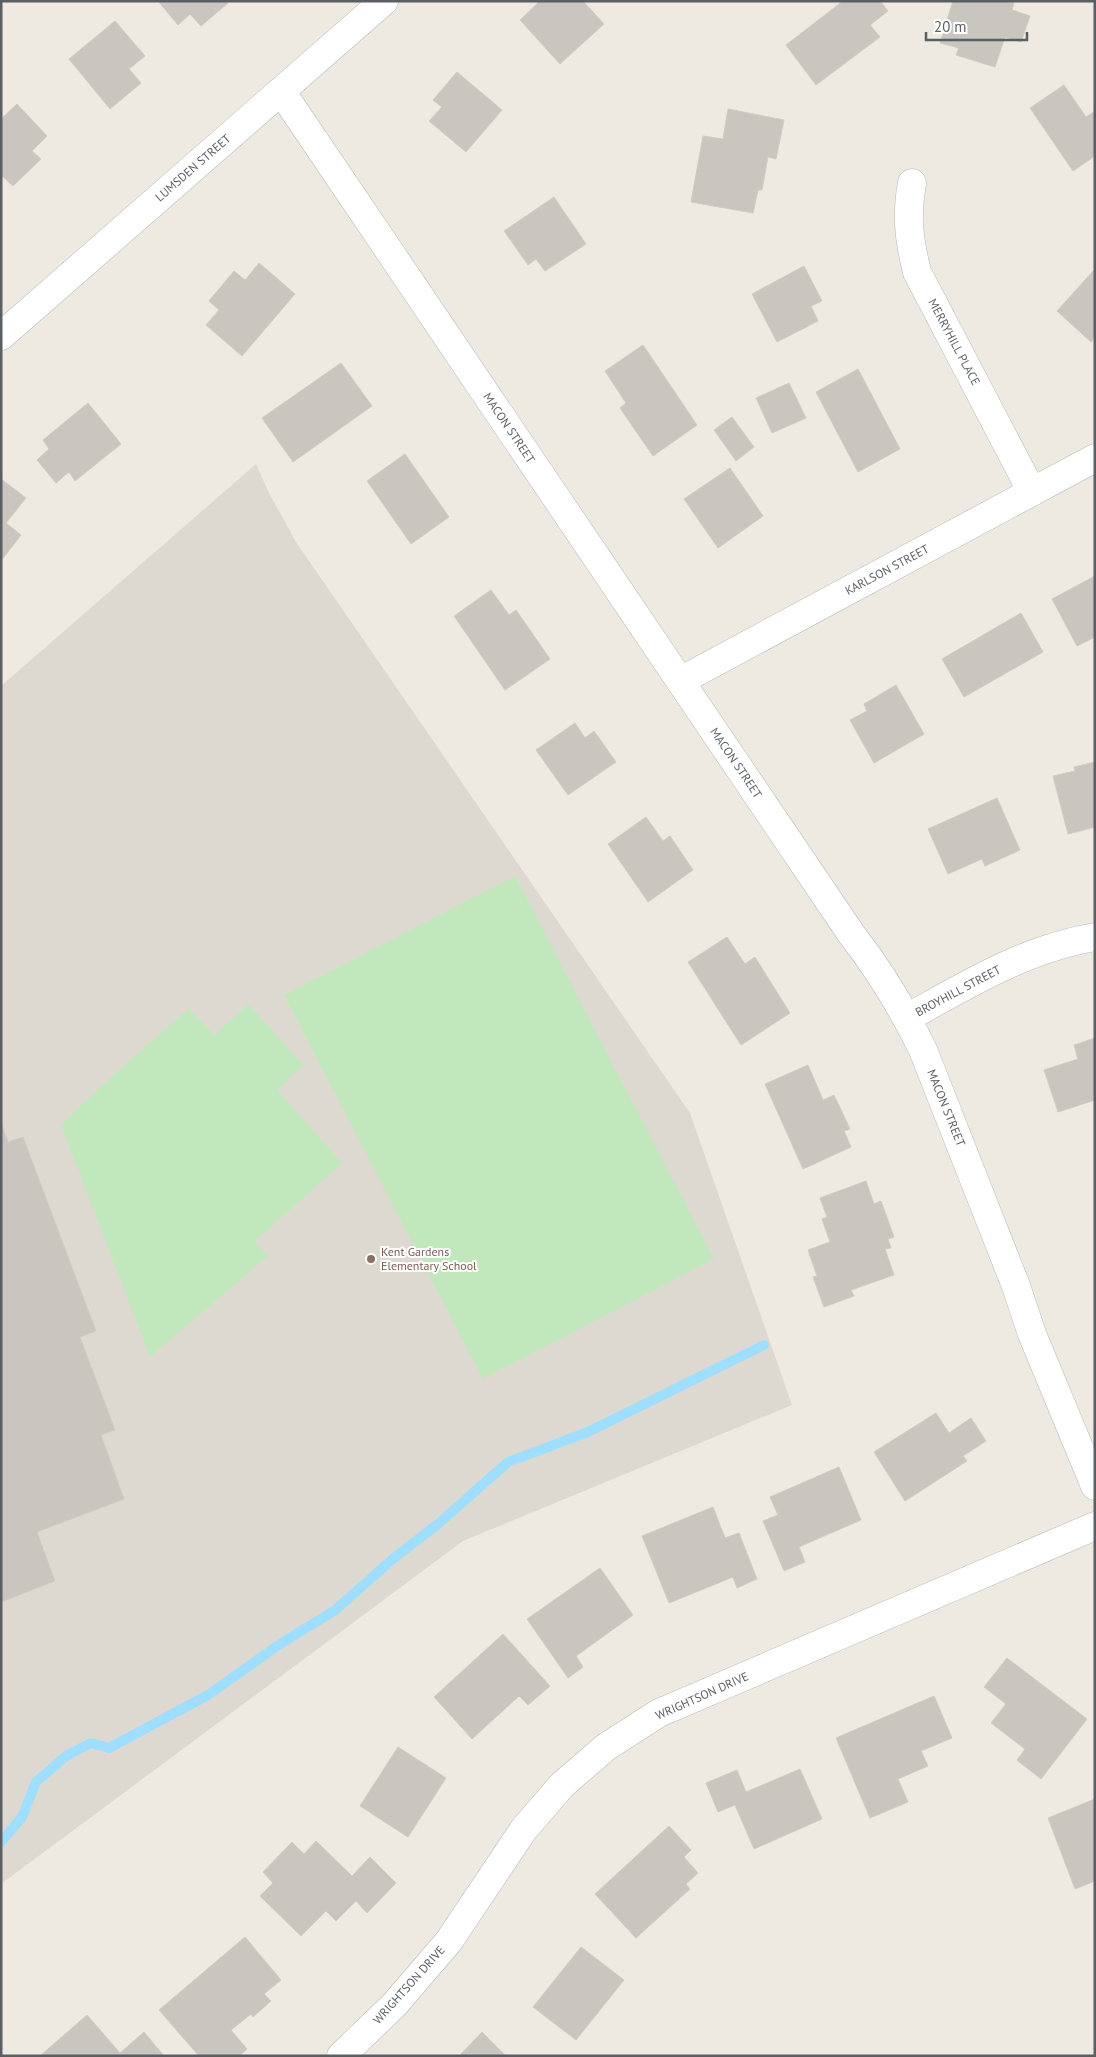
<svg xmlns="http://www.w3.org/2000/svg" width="1096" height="2057" font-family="'PT Sans',sans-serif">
  <rect width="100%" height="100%" fill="#eeeae1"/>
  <path fill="#ded9d0" d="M256 464 269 493 296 542 690 1113 792 1405 463 1541 1 1884V686Z"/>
  <path fill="#c0e8bc" d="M515 876 714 1259 483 1379 284 995Z
    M249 1004 303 1065 277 1090 342 1163 255 1241 268 1256 150 1357 61 1125 109 1079 189 1008 214 1035Z"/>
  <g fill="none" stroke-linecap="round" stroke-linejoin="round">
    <path stroke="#a0deff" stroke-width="10" d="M1 1842 22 1817 36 1782 66 1756 91 1743 109 1748 208 1695 280 1644 334 1611 394 1558 438 1524 508 1462 588 1432 764 1345"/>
  </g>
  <path fill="#c9c5bf" stroke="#d3cbbf" d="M158 1H227L228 3 201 26 190 14 178 25Z
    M540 1H583L604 24 560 64 520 20Z
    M843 1H880L888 11 870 25 880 37 816 85 786 45Z
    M953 1H1008L1014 3 1012 10 1030 16 1021 42 1005 37 995 67 956 55 959 48 940 43Z
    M115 21 145 56 129 69 141 83 110 109 69 59Z
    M457 72 502 110 466 152 429 121 442 107 433 100Z
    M1064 85 1086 117 1095 111V156L1073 171 1030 108Z
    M17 104 47 136 32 151 41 159 13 186 1 175V119Z
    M728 109 784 120 776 159 768 157 762 190H758L753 213 691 202 703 136 723 139Z
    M554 197 586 244 545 271 536 259 528 265 504 231Z
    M259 263 295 294 242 356 206 325 219 310 209 301 234 271 245 280Z
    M804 266 822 301 811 306 818 321 777 342 752 294Z
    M1095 269V337L1091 342 1057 311Z
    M643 345 697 425 653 456 620 408 626 403 605 371Z
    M341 363 372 406 293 462 262 418Z
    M858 369 900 449 858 472 816 392Z
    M789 383 806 418 772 433 756 398Z
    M88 403 121 444 75 481 69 472 56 483 37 460 49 449 43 440Z
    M732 417 754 447 736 461 714 430Z
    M405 454 449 517 411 544 367 481Z
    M730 468 763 516 718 548 684 499Z
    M1 479 26 498 6 523 21 535 1 561Z
    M1095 576V637L1077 646 1052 599Z
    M491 590 509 615 516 610 550 659 505 690 454 616Z
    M1021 613 1043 652 964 697 942 659Z
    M896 685 924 734 874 763 850 720 867 711 864 704Z
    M575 723 585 738 594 731 616 762 568 795 536 750Z
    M1095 762V827L1068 834 1053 776 1075 771 1074 767Z
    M997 798 1020 850 985 866 982 859 948 874 928 829Z
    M646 817 663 841 670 836 693 870 648 902 608 844Z
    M727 937 745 964 755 957 790 1013 741 1045 688 962Z
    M1095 1038V1100L1058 1112 1044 1070 1078 1059 1074 1045Z
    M808 1065 823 1100 834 1095 850 1129 844 1131 851 1147 803 1169 765 1084Z
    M1 1123 8 1142 23 1137 96 1331 80 1337 115 1430 101 1435 124 1499 37 1532 55 1581 1 1602Z
    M866 1181 874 1204 881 1201 894 1237 888 1239 891 1248 885 1249 894 1275 851 1290 854 1296 824 1307 813 1277 817 1276 808 1250 830 1242 822 1219 827 1217 820 1198Z
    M936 1413 949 1433 971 1418 986 1441 963 1456 967 1461 905 1501 874 1452Z
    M839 1467 861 1520 799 1547 805 1562 784 1571 763 1521 778 1515 770 1497Z
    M713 1507 725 1538 739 1533 757 1579 737 1588 733 1577 669 1603 642 1536Z
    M600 1568 633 1615 576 1656 583 1667 568 1678 527 1619Z
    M503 1634 550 1686 528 1705 519 1696 472 1739 434 1697Z
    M1007 1658 1087 1719 1041 1779 1017 1760 1025 1749 991 1723 1006 1704 984 1687Z
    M934 1696 952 1738 921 1751 928 1766 898 1779 908 1802 870 1818 836 1738Z
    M398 1747 446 1778 408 1837 360 1806Z
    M800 1769 822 1819 754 1849 735 1805 718 1812 706 1783 737 1770 746 1792Z
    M1095 1799V1881L1075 1889 1048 1818Z
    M669 1826 691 1850 684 1857 698 1873 686 1884 690 1889 636 1938 595 1894Z
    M316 1841 352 1876 370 1857 396 1883 367 1913 356 1901 336 1921 326 1911 301 1936 260 1896 273 1883 263 1872 292 1842 304 1854Z
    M245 1937 281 1980 264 1994 271 2001 253 2017 251 2014 231 2030 247 2049 239 2056H199L159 2010Z
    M581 1947 624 1980 576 2040 533 2007Z
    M87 2015 120 2053 144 2032 164 2056H40Z
    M482 2032 506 2056H459Z"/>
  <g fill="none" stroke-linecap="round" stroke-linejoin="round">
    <defs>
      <path id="street" d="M281 91 852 935C880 971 903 1009 923 1050L1016 1286 1032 1334 1095 1486
        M912 183C906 216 909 239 917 272L1032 492
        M1 336 384 1
        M680 681 1095 458
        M907 1018C966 985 1027 948 1095 937
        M341 2056 395 2004 449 1941 524 1829 562 1785 606 1747 659 1713 1095 1526"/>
    </defs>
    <use href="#street" stroke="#b4b9bd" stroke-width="29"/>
    <use href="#street" stroke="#fff" stroke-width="28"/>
  </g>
  <circle fill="#8d6e63" stroke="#fff" stroke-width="2" cx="371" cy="1259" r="5"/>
  <g text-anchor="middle" stroke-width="4" stroke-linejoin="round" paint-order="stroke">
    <g font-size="12" fill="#5a5f64" stroke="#fff">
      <text transform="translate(193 168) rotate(-41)" y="4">LUMSDEN STREET</text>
      <text transform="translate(954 342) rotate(62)" y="4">MERRYHILL PLACE</text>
      <text transform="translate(509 428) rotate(56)" y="4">MACON STREET</text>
      <text transform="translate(887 570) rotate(-28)" y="4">KARLSON STREET</text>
      <text transform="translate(736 763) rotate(56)" y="4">MACON STREET</text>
      <text transform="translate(958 991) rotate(-28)" y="4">BROYHILL STREET</text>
      <text transform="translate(946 1108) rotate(68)" y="4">MACON STREET</text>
      <text transform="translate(702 1696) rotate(-24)" y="4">WRIGHTSON DRIVE</text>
      <text transform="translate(409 1985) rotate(-48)" y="4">WRIGHTSON DRIVE</text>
    </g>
    <g font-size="12" fill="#785e54" stroke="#fff" text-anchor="start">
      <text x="381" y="1256">Kent Gardens<tspan x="381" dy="14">Elementary School</tspan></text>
    </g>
  </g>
  <rect width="1096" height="2057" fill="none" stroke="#5a5f64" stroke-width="5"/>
  <path d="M926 32v8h101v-8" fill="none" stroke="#5a5f64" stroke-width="2.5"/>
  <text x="934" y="32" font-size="15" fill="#5a5f64" stroke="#ffffff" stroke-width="4" paint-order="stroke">20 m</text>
</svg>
